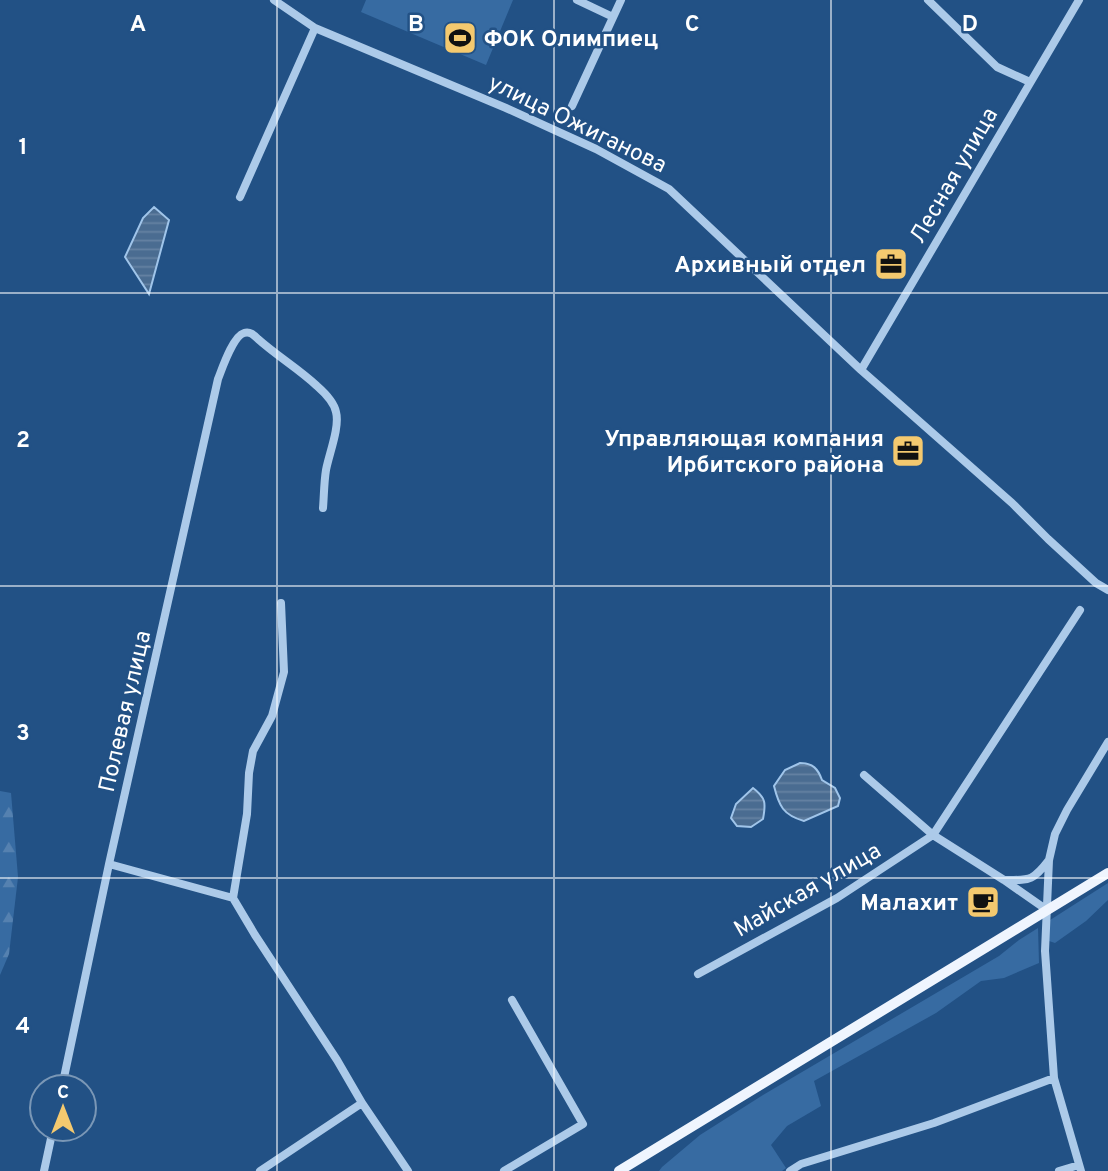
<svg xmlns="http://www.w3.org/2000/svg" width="1108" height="1171" font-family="Overpass,sans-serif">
  <defs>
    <pattern id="forest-firs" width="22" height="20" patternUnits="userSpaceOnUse" patternTransform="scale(1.75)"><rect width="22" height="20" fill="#376ba2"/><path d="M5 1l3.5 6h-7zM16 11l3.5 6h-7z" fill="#5581b0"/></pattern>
    <pattern id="water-rules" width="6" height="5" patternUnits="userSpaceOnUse" patternTransform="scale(1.75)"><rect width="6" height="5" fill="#4a6c91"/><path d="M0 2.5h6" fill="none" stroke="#6582a2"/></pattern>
  </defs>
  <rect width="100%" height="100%" fill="#225185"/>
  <path fill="#376ba2" d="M366 0H513L486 65 361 12Z
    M1108 883V900L1086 921 1055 943 1049 941 1047 922Z
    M1038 928 1039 963 1004 978 981 981 936 1013 814 1081 821 1106 787 1126 771 1145 786 1168 782 1171H659L662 1167 700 1135 763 1095 999 956 1019 940Z"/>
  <path fill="url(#forest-firs)" d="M0 791 11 793 18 877 9 954 0 975Z"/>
  <path fill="url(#water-rules)" stroke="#a0c5ea" stroke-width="2" d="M154 207 169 220 149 294 125 257 143 218Z
    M800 763C813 763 818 769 822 780L835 788 840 798 838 806 804 821C783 815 779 806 774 786L785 770Z
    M753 788C766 798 766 803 763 819L751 827 737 826 731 818 736 804Z"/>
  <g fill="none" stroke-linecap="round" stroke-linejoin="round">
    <path stroke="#accae9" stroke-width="8" d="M274 0 315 28 506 108 596 149 669 189 861 370 1012 503 1048 539 1096 583 1108 590
      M577 0 613 17
      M928 0 997 67 1030 82
      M572 106 621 0
      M240 197 315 28
      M861 370 1079 0
      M281 603 284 672 272 716 253 751 249 773 247 814 233 898 255 935 337 1060 362 1103 408 1171
      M864 775 933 835 1004 880 1047 910
      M109 864 233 898
      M1005 880C1030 880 1033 881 1049 860
      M698 974 837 898 933 835 1080 610
      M62 1087 109 864 218 379C222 369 233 336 244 333 250 331 254 335 258 339 277 356 299 369 317 386 325 393 334 402 336 412 340 427 329 454 326 470 324 482 324 496 323 508
      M44 1171 53 1129
      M260 1171 362 1103
      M504 1171 583 1124 512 1000
      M790 1171 801 1164 934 1123 1054 1078
      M1059 1171 1079 1165
      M1081 1171 1054 1078 1045 951 1049 860 1055 834 1067 810 1108 742"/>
    <path stroke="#eff5fe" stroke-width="10" d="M619 1171 1108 873"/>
  </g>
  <path fill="none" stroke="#fff" stroke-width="2" stroke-opacity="0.55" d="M277 0V1171M554 0V1171M831 0V1171M0 293H1108M0 586H1108M0 878H1108"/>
  <defs>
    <symbol id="stadium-square" viewBox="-11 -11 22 22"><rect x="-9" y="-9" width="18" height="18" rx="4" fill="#f4c96f" stroke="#225185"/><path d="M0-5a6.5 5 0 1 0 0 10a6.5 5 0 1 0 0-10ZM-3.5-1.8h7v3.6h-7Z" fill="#111"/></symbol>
    <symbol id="office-square" viewBox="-11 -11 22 22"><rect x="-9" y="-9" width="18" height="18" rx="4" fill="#f4c96f" stroke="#225185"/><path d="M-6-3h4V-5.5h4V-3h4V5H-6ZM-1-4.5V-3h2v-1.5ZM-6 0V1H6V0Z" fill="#111"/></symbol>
    <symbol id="cafe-square" viewBox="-11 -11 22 22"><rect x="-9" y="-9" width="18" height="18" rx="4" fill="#f4c96f" stroke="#225185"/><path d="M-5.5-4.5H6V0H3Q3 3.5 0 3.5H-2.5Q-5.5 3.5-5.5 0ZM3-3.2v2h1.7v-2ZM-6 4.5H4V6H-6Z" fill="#111"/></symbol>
  </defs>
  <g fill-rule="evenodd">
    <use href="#stadium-square" x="441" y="19" width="38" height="38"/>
    <use href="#office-square" x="872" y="245" width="38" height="38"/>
    <use href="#office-square" x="889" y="432" width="38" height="38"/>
    <use href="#cafe-square" x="964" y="883" width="38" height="38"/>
  </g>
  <g text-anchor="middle" stroke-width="5" stroke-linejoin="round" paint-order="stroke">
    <g font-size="23" font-weight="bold" fill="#fff" stroke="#225185" text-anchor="end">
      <text x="484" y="46" text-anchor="start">ФОК Олимпиец</text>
      <text x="866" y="272">Архивный отдел</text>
      <text x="884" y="446">Управляющая компания<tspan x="884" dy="26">Ирбитского района</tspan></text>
      <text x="958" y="910">Малахит</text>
    </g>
    <g font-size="23" fill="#fff" stroke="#225185">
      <text transform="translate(578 123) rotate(26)" y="8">улица Ожиганова</text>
      <text transform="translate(953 175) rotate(-60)" y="8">Лесная улица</text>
      <text transform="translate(124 711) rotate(-77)" y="8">Полевая улица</text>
      <text transform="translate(807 889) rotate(-30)" y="8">Майская улица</text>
    </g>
  </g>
  <g font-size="23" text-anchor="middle" font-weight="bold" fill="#fff" stroke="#225185" stroke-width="5" stroke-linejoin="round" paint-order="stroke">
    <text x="138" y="31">A</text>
    <text x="416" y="31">B</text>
    <text x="692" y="31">C</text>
    <text x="970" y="31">D</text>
    <text x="23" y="154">1</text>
    <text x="23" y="447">2</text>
    <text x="23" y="740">3</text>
    <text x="23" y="1033">4</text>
  </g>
  <g transform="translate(63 1108)"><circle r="33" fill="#225185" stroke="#7a97b6" stroke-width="2"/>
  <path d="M0-5L12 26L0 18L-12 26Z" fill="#f4c96f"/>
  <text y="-10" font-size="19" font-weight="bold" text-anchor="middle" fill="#ffffff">С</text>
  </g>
</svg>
